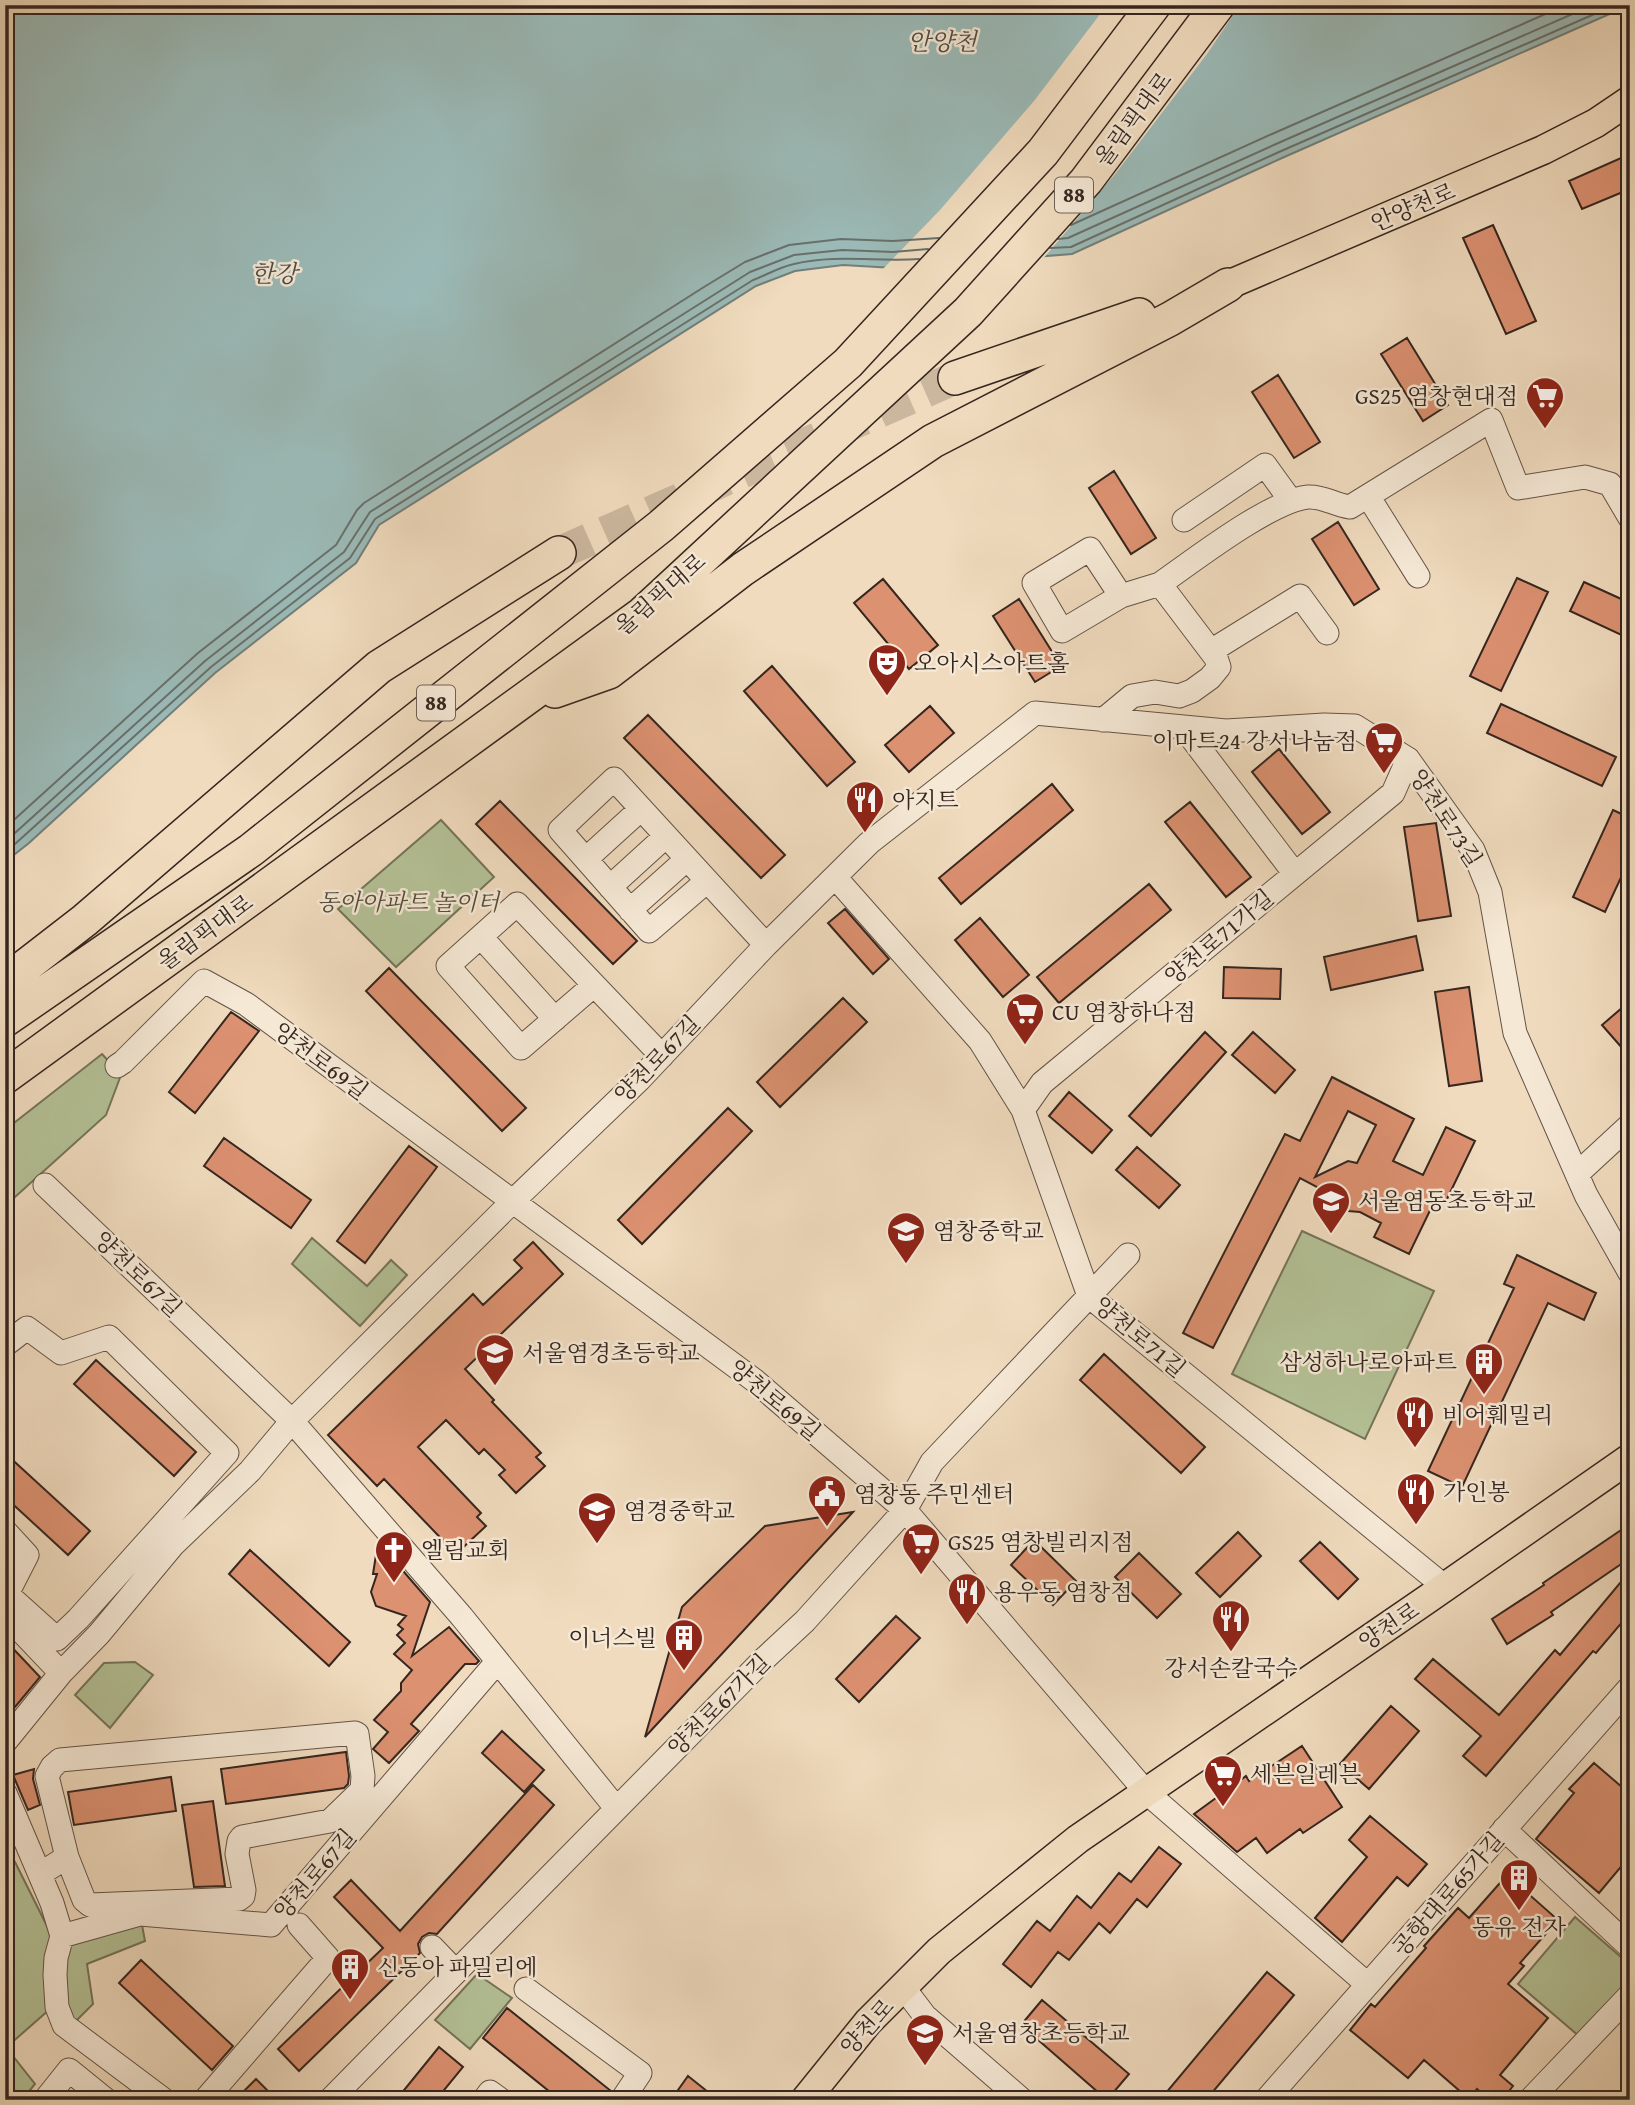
<svg xmlns="http://www.w3.org/2000/svg" width="1635" height="2105" font-family="'Gentium Book Plus','Noto Serif KR',serif">
  <rect width="100%" height="100%" fill="#f0dbbe"/>
  <filter id="stains"><feTurbulence type="fractalNoise" baseFrequency=".00286" numOctaves="4"/><feColorMatrix values="0 0 0 0 .2 0 0 0 0 .09 0 0 0 0 .02 0 0 0 .5 -.17"/></filter>
  <radialGradient id="worn" r=".72"><stop offset=".6" stop-color="#630" stop-opacity="0"/><stop offset="1" stop-color="#630" stop-opacity=".3"/></radialGradient>
  <path fill="#b4c196" stroke="#74745a" stroke-width="2" d="M441 820 494 877 396 967 338 909Z
    M102 1054 121 1075 106 1115 5 1206V1130Z
    M1302 1231 1434 1291 1365 1439 1232 1374Z
    M312 1238 367 1286 391 1260 407 1275 360 1326 292 1264Z
    M135 1662 153 1675 110 1728 75 1695 104 1663Z
    M15 1862 53 1938 50 2009 9 2045 5 2040V1866Z
    M140 1914 145 1941 87 1964 93 2004 71 2026 60 1975 70 1944Z
    M1575 1917 1630 1965V1978L1580 2037 1518 1984Z
    M477 1974 512 1998 470 2049 435 2020Z
    M5 2046 35 2084 22 2100H5Z"/>
  <path fill="#9bbab7" stroke="#727f7a" stroke-width="2" d="M5 5H1630L1282 158 1072 254 894 268 843 265 795 271 756 286 379 525 356 563 215 673 29 843 5 862Z"/>
  <path fill="#f0dbbe" d="M1107 5H1240L1207 54 1116 173 1042 260 881 271 940 210 1034 101Z"/>
  <g fill="none" stroke-linecap="round" stroke-linejoin="round">
    <path stroke="#68706b" stroke-width="2" d="M1071 225 1272 134 1566 5
      M1058 239 1068 238 1276 144 1593 5
      M1050 248 1071 247 1279 152 1615 5
      M5 828 198 653 336 545 357 510 364 503 704 287 745 262 789 245 841 239 893 241 939 238
      M5 842 205 661 344 552 370 512 750 272 794 255 842 250 893 252 928 249
      M5 853 211 667 350 558 375 519 753 280C766 275 780 267 794 264 835 254 878 262 919 259"/>
  </g>
  <path fill="#dc9171" stroke="#35261f" stroke-width="2" fill-rule="evenodd" d="M1630 154V189L1582 209 1569 181Z
    M1493 225 1536 321 1506 334 1463 238Z
    M1407 338 1448 405 1423 421 1381 354Z
    M1278 375 1320 442 1294 458 1252 392Z
    M1114 471 1156 538 1131 554 1089 488Z
    M1338 522 1379 589 1354 605 1312 539Z
    M1517 578 1548 592 1501 691 1470 676Z
    M883 579 938 645 909 669 854 603Z
    M1584 582 1630 603V639L1570 611Z
    M1019 599 1061 666 1035 682 993 616Z
    M772 666 855 762 827 786 744 691Z
    M1501 704 1616 757 1602 786 1487 733Z
    M930 706 954 733 909 772 885 745Z
    M648 715 785 855 761 878 624 738Z
    M1279 749 1330 812 1302 834 1252 772Z
    M1052 784 1073 810 961 904 939 878Z
    M500 801 637 941 613 964 476 824Z
    M1190 802 1251 877 1226 897 1165 822Z
    M1613 810 1630 818V858L1605 912 1573 897Z
    M1436 823 1451 916 1418 921 1404 827Z
    M1149 884 1171 910 1059 1003 1037 977Z
    M845 909 889 959 873 974 828 923Z
    M980 918 1029 975 1003 997 955 940Z
    M1416 936 1423 970 1331 990 1324 957Z
    M1224 967 1281 969 1280 999 1223 998Z
    M389 968 526 1108 502 1131 366 991Z
    M1469 987 1482 1081 1449 1086 1435 992Z
    M843 998 867 1022 780 1107 757 1082Z
    M1630 1001V1057L1602 1025Z
    M231 1012 259 1031 195 1113 169 1092Z
    M1205 1032 1226 1052 1151 1136 1129 1116Z
    M1253 1032 1295 1070 1275 1093 1232 1055Z
    M1332 1077 1414 1119 1393 1161 1423 1175 1446 1127 1475 1141 1446 1201 1437 1196 1409 1254 1374 1237 1381 1223 1360 1212 1348 1211 1335 1206 1319 1188 1300 1178 1213 1348 1183 1333 1285 1134 1300 1141ZM1348 1111 1376 1125 1357 1163 1348 1161 1315 1177Z
    M1069 1092 1112 1130 1092 1153 1049 1116Z
    M728 1108 752 1131 642 1244 618 1220Z
    M224 1138 311 1200 291 1228 204 1166Z
    M409 1146 437 1167 365 1263 337 1241Z
    M1137 1147 1180 1185 1159 1208 1116 1170Z
    M533 1242 563 1274 465 1369 494 1400 492 1402 541 1453 536 1457 545 1466 516 1493 499 1475 505 1470 484 1449 479 1454 446 1420 418 1447 481 1513 477 1517 486 1526 456 1554 384 1479 377 1486 328 1435 473 1294 483 1305 522 1268 514 1260Z
    M1517 1255 1596 1293 1584 1320 1548 1303 1462 1487 1428 1471 1514 1288 1504 1284Z
    M1104 1354 1205 1447 1181 1473 1080 1380Z
    M96 1360 196 1452 174 1476 74 1384Z
    M5 1453 90 1531 68 1555 5 1497Z
    M853 1512 645 1737 682 1607 765 1526Z
    M1630 1524V1558L1551 1612 1553 1615 1507 1644 1492 1619 1544 1585 1543 1583Z
    M1238 1532 1261 1556 1220 1597 1196 1573Z
    M1034 1540 1076 1581 1053 1605 1011 1565Z
    M378 1542 430 1602 412 1656 449 1627 479 1661 476 1664H465L411 1724 419 1731 389 1763 373 1749 388 1732 374 1720 401 1691V1683L412 1670 394 1654 405 1643 397 1635 403 1629 398 1625 406 1616 376 1606 371 1592 377 1574H373Z
    M1320 1542 1358 1579 1338 1599 1300 1561Z
    M250 1550 350 1642 329 1666 229 1574Z
    M1139 1553 1181 1594 1157 1618 1115 1577Z
    M1630 1571V1613L1596 1653 1593 1651 1486 1776 1463 1756 1481 1736 1415 1679 1433 1659 1499 1715 1555 1650 1560 1655Z
    M896 1616 920 1638 859 1702 836 1679Z
    M5 1640 40 1677 5 1719Z
    M1391 1706 1419 1731 1369 1789 1340 1764Z
    M502 1731 544 1770 524 1792 482 1753Z
    M1302 1746 1342 1807 1303 1833 1300 1829 1267 1853 1256 1838 1237 1852 1194 1814 1246 1776 1249 1781Z
    M346 1752 349 1776 348 1784 344 1788 226 1804 221 1769Z
    M1594 1763 1630 1794V1856L1599 1893 1536 1839 1574 1793 1569 1789Z
    M34 1769 33 1779 40 1805 28 1810 13 1775Z
    M171 1777 176 1811 74 1825 68 1792Z
    M533 1785 554 1805 437 1934 429 1933 422 1937 418 1944 420 1953 418 1955 299 2071 278 2049 383 1948 334 1897 351 1880 400 1931Z
    M213 1801 225 1886 194 1887 182 1805Z
    M1370 1816 1427 1864 1408 1886 1397 1877 1342 1942 1315 1918 1367 1857 1349 1840Z
    M1159 1847 1181 1864 1147 1907 1137 1899 1110 1933 1099 1923 1069 1960 1058 1952 1031 1987 1003 1964 1037 1921 1050 1931 1077 1896 1091 1908 1119 1873 1131 1882Z
    M1507 1875 1558 1920 1520 1963 1524 1966 1508 1984 1548 2018 1500 2075 1513 2086 1502 2100H1489L1477 2089 1469 2099 1424 2060 1408 2078 1350 2030 1371 2004 1375 2007 1426 1948 1424 1946 1458 1908 1469 1918Z
    M141 1960 233 2046 212 2070 119 1983Z
    M1267 1972 1294 1995 1206 2100H1160Z
    M1042 2000 1129 2074 1107 2100 1021 2025Z
    M507 2008 611 2091 608 2100H560L483 2038Z
    M439 2047 463 2067 436 2100H396Z
    M688 2076 718 2100H671Z
    M256 2079 277 2100H235Z"/>
  <g fill="none" stroke-linecap="round" stroke-linejoin="round">
    <path stroke="#cbb79e" stroke-width="33" stroke-dasharray="33 17" stroke-linecap="butt" d="M559 553 955 378"/>
    <defs>
      <path id="minor" d="M1368 496 1418 576
        M1184 520 1265 465 1291 501
        M1121 596 1090 549 1034 583 1062 631 1121 596 1160 584
        M1211 651 1300 596 1327 633
        M1103 720 1132 696 1155 692 1179 696 1192 691 1210 678 1219 667 1216 658 1160 584C1193 561 1270 501 1308 497 1323 496 1335 505 1350 507L1491 420 1518 488 1585 477 1610 484 1630 518
        M1184 728 1295 874
        M586 859 641 809
        M835 877 980 1041 1023 1110 1089 1296 1445 1587
        M707 881 649 931 560 830 614 779 766 945
        M610 887 666 836
        M630 910 687 859
        M481 937 555 1019
        M593 986 521 1048 448 966 517 904 662 1056
        M117 1066 123 1062 204 981 246 1004 754 1380 905 1510 1146 1792 1367 1984
        M1023 1110 1042 1083 1393 793 1408 759
        M1577 1174 1630 1125
        M45 1185 292 1421 462 1617 616 1808
        M5 1345 27 1328 61 1353 109 1337 227 1453 78 1619 57 1639 7 1594 27 1555 5 1531
        M5 1614 61 1673
        M5 1742 61 1673 99 1634 173 1545 250 1471 292 1421 512 1202 639 1080 766 945 869 843 1035 713 1226 731 1324 725 1355 726 1408 759 1473 850 1490 892 1515 1033 1586 1195 1630 1273
        M5 1793 52 1903 62 1936 56 1958 55 1975 57 2007 64 2025 164 2100
        M1504 1829 1630 1947
        M40 1874 67 1857 84 1900 90 1905 239 1899 243 1896 244 1890 237 1854 239 1841 242 1837 330 1821 362 1790 363 1776 357 1734 355 1733 60 1760 52 1767 47 1776 67 1857
        M62 1936 140 1914 271 1925 497 1662
        M432 1947 455 1971
        M903 1987 925 2016 1022 2100
        M526 1989 640 2073 622 2100
        M45 2100 69 2070 106 2100
        M205 2100 328 1958 299 1925
        M330 2100 763 1660 805 1621 905 1510 932 1462 1128 1255
        M484 2100 490 2092 501 2100
        M1266 2100 1630 1687
        M1530 2100 1630 1995"/>
      <path id="major" d="M1228 285 1543 150 1596 123 1630 100
        M805 2100 868 2022 939 1951 1078 1839 1429 1598 1630 1458"/>
      <path id="highway" d="M955 378 1139 315
        M555 691 609 672 743 569 933 441 1170 319 1228 285
        M5 982 85 920 379 667 559 553
        M5 1020 251 850 661 526 848 363 1043 152 1154 5
        M5 1077 642 614 968 312 1086 181 1218 5"/>
    </defs>
    <use href="#minor" stroke="#645347" stroke-width="25"/>
    <use href="#major" stroke="#35261f" stroke-width="31"/>
    <use href="#highway" stroke="#35261f" stroke-width="36"/>
    <use href="#minor" stroke="#f5e8d5" stroke-width="23"/>
    <use href="#major" stroke="#f0dbbe" stroke-width="28"/>
    <use href="#highway" stroke="#f0dbbe" stroke-width="33"/>
  </g>
  <defs>
    <symbol id="supermarket-pin" viewBox="-11 -11 22 30"><path d="M0 17L-7.5 6A9.5 9.5 0 1 1 7.5 6Z" fill="#8f2418" stroke="#f5e8d5"/><path d="M-6-5.5h2.5l.6 2H6L4.5 2H-2.5L-4.4-4H-6ZM-1.5 3.2a1.3 1.3 0 1 0 .1 0ZM3 3.2a1.3 1.3 0 1 0 .1 0Z" fill="#fff"/></symbol>
    <symbol id="theatre-pin" viewBox="-11 -11 22 30"><path d="M0 17L-7.5 6A9.5 9.5 0 1 1 7.5 6Z" fill="#8f2418" stroke="#f5e8d5"/><path d="M-5-5.5Q0-4 5-5.5V0Q5 5 0 6Q-5 5-5 0ZM-3.3-2.5H-1v1.5H-3.3ZM1-2.5H3.3v1.5H1ZM-2.8 1Q0 5.5 2.8 1Z" fill="#fff"/></symbol>
    <symbol id="restaurant-pin" viewBox="-11 -11 22 30"><path d="M0 17L-7.5 6A9.5 9.5 0 1 1 7.5 6Z" fill="#8f2418" stroke="#f5e8d5"/><path d="M-5-6h1v4h1v-4h1v4h1v-4h1v5L-1.5 .5V6h-2V.5L-5-1ZM5-6V6H3V1.5H1.5Q1.5-4 5-6Z" fill="#fff"/></symbol>
    <symbol id="school-pin" viewBox="-11 -11 22 30"><path d="M0 17L-7.5 6A9.5 9.5 0 1 1 7.5 6Z" fill="#8f2418" stroke="#f5e8d5"/><path d="M0-5L7-2L0 1L-7-2ZM-4 1L0 2.5L4 1V4Q0 6-4 4Z" fill="#fff"/></symbol>
    <symbol id="building-pin" viewBox="-11 -11 22 30"><path d="M0 17L-7.5 6A9.5 9.5 0 1 1 7.5 6Z" fill="#8f2418" stroke="#f5e8d5"/><path d="M-4-6H4V6H1V3H-1V6H-4ZM-2.5-4.3h1.7v1.8h-1.7ZM.8-4.3h1.7v1.8H.8ZM-2.5-1h1.7V.8h-1.7ZM.8-1h1.7V.8H.8Z" fill="#fff"/></symbol>
    <symbol id="civic-pin" viewBox="-11 -11 22 30"><path d="M0 17L-7.5 6A9.5 9.5 0 1 1 7.5 6Z" fill="#8f2418" stroke="#f5e8d5"/><path d="M-.6-6.5H3V-4.5H.6V-3L4-1V1h2V6H-6V1h2V-1L-.6-3ZM-1.2 2.5V6h2.4V2.5Z" fill="#fff"/></symbol>
    <symbol id="church-pin" viewBox="-11 -11 22 30"><path d="M0 17L-7.5 6A9.5 9.5 0 1 1 7.5 6Z" fill="#8f2418" stroke="#f5e8d5"/><path d="M-1.2-6h2.4v3.5h3.3v2.4h-3.3V6h-2.4V-.1h-3.3v-2.4h3.3Z" fill="#fff"/></symbol>
  </defs>
  <g fill-rule="evenodd">
    <use href="#supermarket-pin" x="1523" y="374" width="44" height="60"/>
    <use href="#theatre-pin" x="865" y="641" width="44" height="60"/>
    <use href="#supermarket-pin" x="1362" y="719" width="44" height="60"/>
    <use href="#restaurant-pin" x="843" y="778" width="44" height="60"/>
    <use href="#supermarket-pin" x="1003" y="990" width="44" height="60"/>
    <use href="#school-pin" x="1309" y="1179" width="44" height="60"/>
    <use href="#school-pin" x="884" y="1209" width="44" height="60"/>
    <use href="#school-pin" x="473" y="1331" width="44" height="60"/>
    <use href="#building-pin" x="1462" y="1340" width="44" height="60"/>
    <use href="#restaurant-pin" x="1393" y="1393" width="44" height="60"/>
    <use href="#restaurant-pin" x="1394" y="1470" width="44" height="60"/>
    <use href="#civic-pin" x="805" y="1472" width="44" height="60"/>
    <use href="#school-pin" x="575" y="1489" width="44" height="60"/>
    <use href="#supermarket-pin" x="899" y="1520" width="44" height="60"/>
    <use href="#church-pin" x="372" y="1528" width="44" height="60"/>
    <use href="#restaurant-pin" x="945" y="1570" width="44" height="60"/>
    <use href="#restaurant-pin" x="1209" y="1597" width="44" height="60"/>
    <use href="#building-pin" x="662" y="1616" width="44" height="60"/>
    <use href="#supermarket-pin" x="1201" y="1752" width="44" height="60"/>
    <use href="#building-pin" x="1497" y="1856" width="44" height="60"/>
    <use href="#building-pin" x="328" y="1945" width="44" height="60"/>
    <use href="#school-pin" x="903" y="2011" width="44" height="60"/>
  </g>
  <g text-anchor="middle" stroke-width="5" stroke-linejoin="round" paint-order="stroke">
    <g fill="#f5e8d5" stroke="#6f6056" stroke-width="2">
      <rect x="1055" y="177.5" width="38" height="35" rx="5"/>
      <rect x="417" y="685.5" width="38" height="35" rx="5"/>
    </g>
    <g font-size="21" font-weight="bold" fill="#35261f">
      <text x="1074" y="202">88</text>
      <text x="436" y="710">88</text>
    </g>
    <g font-size="23" fill="#35261f" stroke="#f5e8d5">
      <text transform="translate(1133 119) rotate(-53)" y="8">올림픽대로</text>
      <text transform="translate(1413 207) rotate(-23)" y="8">안양천로</text>
      <text transform="translate(660 594) rotate(-41)" y="8">올림픽대로</text>
      <text transform="translate(1446 818) rotate(57)" y="8">양천로73길</text>
      <text transform="translate(205 932) rotate(-36)" y="8">올림픽대로</text>
      <text transform="translate(1219 937) rotate(-40)" y="8">양천로71가길</text>
      <text transform="translate(657 1059) rotate(-46)" y="8">양천로67길</text>
      <text transform="translate(321 1061) rotate(37)" y="8">양천로69길</text>
      <text transform="translate(138 1274) rotate(44)" y="8">양천로67길</text>
      <text transform="translate(1140 1337) rotate(40)" y="8">양천로71길</text>
      <text transform="translate(775 1400) rotate(40)" y="8">양천로69길</text>
      <text transform="translate(1389 1626) rotate(-34)" y="8">양천로</text>
      <text transform="translate(719 1705) rotate(-45)" y="8">양천로67가길</text>
      <text transform="translate(315 1874) rotate(-49)" y="8">양천로67길</text>
      <text transform="translate(1448 1894) rotate(-49)" y="8">공항대로65가길</text>
      <text transform="translate(867 2027) rotate(-48)" y="8">양천로</text>
    </g>
    <g font-size="23" fill="#35261f" stroke="#f5e8d5" text-anchor="start">
      <text x="1518" y="404" text-anchor="end">GS25 염창현대점</text>
      <text x="914" y="671">오아시스아트홀</text>
      <text x="1357" y="749" text-anchor="end">이마트24 강서나눔점</text>
      <text x="892" y="808">아지트</text>
      <text x="1052" y="1020">CU 염창하나점</text>
      <text x="1358" y="1209">서울염동초등학교</text>
      <text x="933" y="1239">염창중학교</text>
      <text x="522" y="1361">서울염경초등학교</text>
      <text x="1457" y="1370" text-anchor="end">삼성하나로아파트</text>
      <text x="1442" y="1423">비어훼밀리</text>
      <text x="1443" y="1500">가인봉</text>
      <text x="854" y="1502">염창동 주민센터</text>
      <text x="624" y="1519">염경중학교</text>
      <text x="948" y="1550">GS25 염창빌리지점</text>
      <text x="421" y="1558">엘림교회</text>
      <text x="994" y="1600">용우동 염창점</text>
      <text x="657" y="1646" text-anchor="end">이너스빌</text>
      <text x="1231" y="1676" text-anchor="middle">강서손칼국수</text>
      <text x="1250" y="1782">세븐일레븐</text>
      <text x="1519" y="1935" text-anchor="middle">동유 전자</text>
      <text x="377" y="1975">신동아 파밀리에</text>
      <text x="952" y="2041">서울염창초등학교</text>
    </g>
    <g font-size="23" font-style="italic" fill="#554d3d" stroke="#f5e8d5">
      <text x="408" y="910">동아아파트 놀이터</text>
    </g>
    <g font-size="24" font-style="italic" fill="#4e4b45" stroke="#f5e8d5">
      <text x="942" y="50">안양천</text>
      <text x="274" y="282">한강</text>
    </g>
  </g>
  <rect width="1635" height="2105" fill="none" stroke="#f0dbbe" stroke-width="28"/>
  <rect x="7" y="7" width="1621" height="2091" fill="none" stroke="#35261f" stroke-width="3.5"/>
  <rect x="14" y="14" width="1607" height="2077" fill="none" stroke="#35261f" stroke-width="2"/>
  <rect width="100%" height="100%" filter="url(#stains)"/>
  <rect width="100%" height="100%" fill="url(#worn)"/>
</svg>
